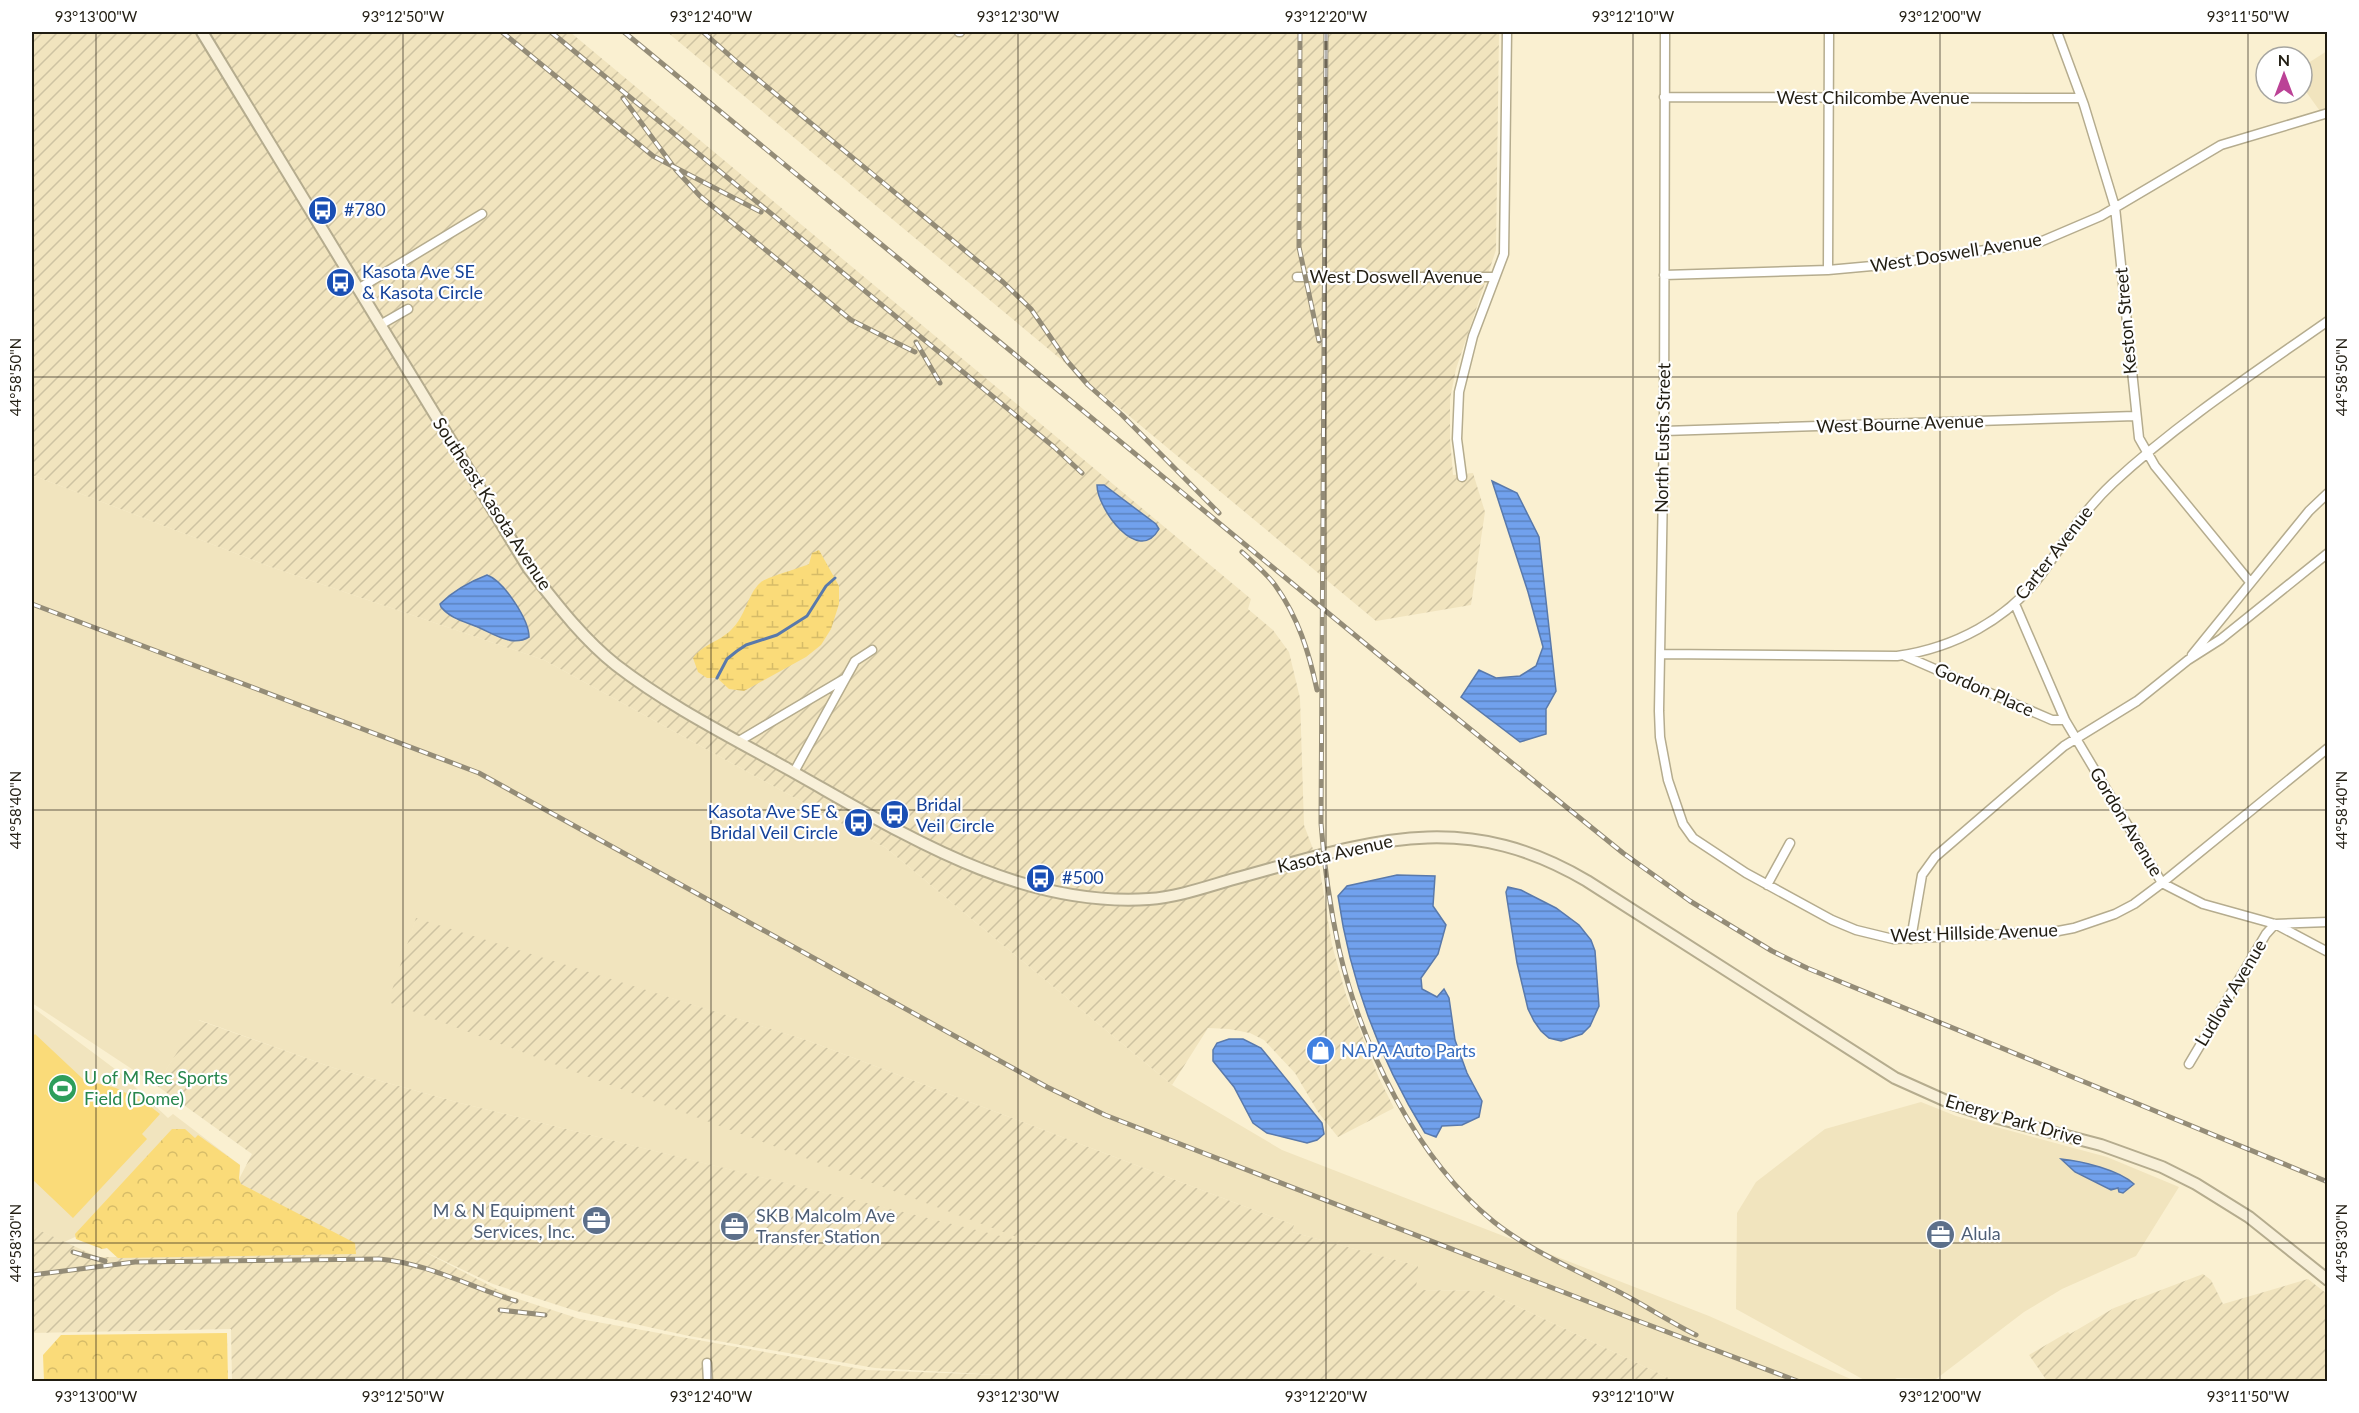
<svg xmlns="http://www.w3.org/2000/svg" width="2359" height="1413" font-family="Lato,sans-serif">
  <defs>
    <pattern id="industrial-furrows" width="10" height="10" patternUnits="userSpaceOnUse" patternTransform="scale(1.5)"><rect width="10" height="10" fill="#f1e4be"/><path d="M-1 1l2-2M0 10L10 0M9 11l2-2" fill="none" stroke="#cec3a2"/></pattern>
    <pattern id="wetland-marsh" width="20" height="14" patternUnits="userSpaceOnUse" patternTransform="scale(1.5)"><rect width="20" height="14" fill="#fadb79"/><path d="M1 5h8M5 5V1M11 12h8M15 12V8" fill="none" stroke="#d6bc68"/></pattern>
    <pattern id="park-crowns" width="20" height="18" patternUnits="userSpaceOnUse" patternTransform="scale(1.5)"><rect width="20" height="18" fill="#fadb79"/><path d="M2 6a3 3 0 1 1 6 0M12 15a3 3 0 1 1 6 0" fill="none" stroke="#d6bc68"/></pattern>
    <pattern id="water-rules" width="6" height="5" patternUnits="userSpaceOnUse" patternTransform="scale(1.5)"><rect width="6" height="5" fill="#71a1ed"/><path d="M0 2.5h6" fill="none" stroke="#5c83bf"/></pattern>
  </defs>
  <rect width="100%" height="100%" fill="#faf0d1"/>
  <path fill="#f1e4be" d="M2327 51V121L2302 86V67Z
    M32 475 271 567 544 660 886 848 1172 1085 1282 1150 1709 1316 1855 1381H1675L1485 1291 1415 1290 1417 1266 1292 1232 1294 1225 809 1041 416 919 389 1002 1056 1250 460 1103 334 1068 199 1020 156 1085 32 1003Z
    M32 1007 119 1072 168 1118 173 1114 240 1165 239 1179 166 1257 118 1258 107 1248 102 1249 75 1237 64 1242 32 1227Z
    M1921 1102 1956 1116 2107 1157 2179 1187 2136 1256 2062 1289 2024 1312 1936 1379 1897 1378 1891 1381H1866L1736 1309 1737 1213 1756 1182 1825 1129Z"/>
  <path fill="url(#industrial-furrows)" fill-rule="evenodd" d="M32 32H570L1251 599 1248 609 1273 630 1289 652 1300 698 1304 825 1319 865 1332 945 1346 995 1379 1078 1394 1108 1338 1137 1318 1112 1295 1073 1264 1040 1250 1033 1229 1029 1208 1028 1172 1085 886 848 544 660 271 567 32 475Z
    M667 32H1499L1496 250 1456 369 1450 399V438L1453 475 1473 473 1485 512 1471 605 1376 621Z
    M416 918 809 1041 1294 1225 1292 1232 1418 1266 1416 1290 1485 1291 1675 1381H232L231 1329 32 1333V1227L98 1257H166L239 1179 252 1154 156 1085 198 1020 334 1068 460 1103 1041 1246 388 1002ZM421 1250 493 1284 576 1311 689 1336 875 1368 999 1375 866 1370 580 1319 512 1297Z
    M2203 1274 2211 1280 2223 1304 2308 1279 2327 1294V1381H2047L2029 1355 2068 1332 2070 1334 2114 1308Z"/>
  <path fill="#fadb79" d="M35 1034 84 1080 116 1088 146 1103 160 1114 142 1134 147 1139 73 1218 32 1179V1038Z"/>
  <path fill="url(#wetland-marsh)" d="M819 550 839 586V604L831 629 821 645 806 657 744 691 729 689 717 678H707L698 672 693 658C703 644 719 642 731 630 746 616 747 595 760 583 766 577 798 569 809 564L812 553Z"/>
  <path fill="url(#park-crowns)" d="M172 1129H185L195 1138 198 1135 240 1165 239 1179 241 1184 355 1243 356 1254 118 1258 107 1248 102 1249 76 1239 75 1234Z
    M227 1333 228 1381H44L43 1355 61 1335Z"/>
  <path fill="url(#water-rules)" stroke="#5979ab" stroke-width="1.5" d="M1492 481 1517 493 1539 537 1556 691 1546 709V734L1520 742 1461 697 1479 670 1496 678 1520 676 1536 666 1543 647 1528 592Z
    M1097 485H1104L1156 524 1159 529C1138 566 1097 508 1097 485Z
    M487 575C504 581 529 620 529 637 511 648 491 632 475 626 462 621 450 618 441 607L440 604C454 590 469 582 487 575Z
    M1397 875 1435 876 1433 906 1446 925 1438 954 1421 978 1422 989 1437 997 1444 989 1449 998 1455 1040 1467 1073 1482 1101 1479 1117 1462 1125 1442 1126 1436 1137 1425 1133C1380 1060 1350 981 1338 896L1347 886Z
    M1508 887 1521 890 1556 908 1579 925 1591 940 1595 951 1599 1006 1590 1026 1582 1034 1561 1041 1549 1038 1541 1031 1534 1021 1528 1009 1517 963 1507 899 1506 892Z
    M1229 1039H1243L1261 1048 1322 1123 1324 1134 1317 1140 1307 1143 1267 1133 1253 1123 1234 1087 1213 1061V1050L1217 1043Z
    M2061 1159C2082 1161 2119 1170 2134 1184L2123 1193 2119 1192 2118 1188 2111 1190 2075 1172Z"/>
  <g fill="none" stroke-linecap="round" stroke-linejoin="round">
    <path stroke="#5979ab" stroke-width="3" d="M717 678 727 659 737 651 746 645 777 635 807 616 826 586 835 578"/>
    <defs>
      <path id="street" d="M959 32H960
        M1665 32 1664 431 1659 711 1660 737 1668 780 1683 824 1693 838 1746 873 1832 920 1856 930 1893 939 2053 932 2074 928 2115 914 2134 904 2162 883 2328 748
        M2057 32 2084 105 2115 207 2139 438 2155 466 2250 582
        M1664 97 2081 98
        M1828 270 1829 32
        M1664 275 1828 270 1883 265 2040 242 2101 216 2221 145 2328 113
        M1297 277H1495
        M358 289 482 214
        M380 325 408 309
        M1664 431 2135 416
        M1462 477 1457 439 1459 392 1473 336 1504 254 1507 32
        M2015 604 2065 720 2162 883 2203 904 2275 924 2328 922
        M1660 654 1897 656C1954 648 2008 620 2043 572 2065 541 2084 510 2113 483 2179 422 2254 373 2328 321
        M2192 655 2309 511 2328 493
        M1905 656 2052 720H2065
        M739 741 844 679
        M794 772 855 661 872 650
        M1767 885 1790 843
        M2275 924 2328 952
        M1911 939 1922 875 1935 857 2064 746 2137 701 2188 660 2221 639 2328 553
        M2189 1064 2266 934 2275 924
        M707 1363 708 1382"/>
      <path id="secondary" d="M202 32 529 569C555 602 582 638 616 665 669 706 729 736 788 769 899 831 1016 908 1149 899 1180 897 1211 885 1241 877 1369 842 1462 807 1587 881L1895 1078 1953 1104 1986 1115 2101 1145 2162 1167 2196 1184 2249 1217 2328 1280"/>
    </defs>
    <use href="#street" stroke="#b5ac8e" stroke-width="11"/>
    <use href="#secondary" stroke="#b5ac8e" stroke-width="14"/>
    <use href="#street" stroke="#fff" stroke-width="8"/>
    <use href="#secondary" stroke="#f8f0d9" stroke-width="10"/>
    <defs>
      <path id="rail" d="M502 32 653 156 761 212
        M551 32 1054 447 1082 473
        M624 32 1379 655 1623 853 1690 901 1772 951 1807 968 2328 1182
        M703 32 737 62 1003 282 1031 309 1067 361 1088 385 1122 415 1219 513
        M1300 32 1299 247 1319 341
        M1326 32 1321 823C1324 866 1330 907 1339 949 1361 1045 1416 1159 1494 1222 1532 1252 1578 1271 1621 1293 1646 1306 1670 1322 1696 1335
        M623 98 676 170 700 196 851 320 915 352
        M916 342 940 383
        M1242 552C1253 562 1266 573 1275 585 1298 617 1309 652 1317 690
        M32 604 479 773 1047 1087 1105 1115 1633 1319 1800 1382
        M73 1252 105 1261
        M32 1275 135 1262 379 1259C427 1263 470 1287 516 1301
        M500 1310 545 1315"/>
    </defs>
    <use href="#rail" stroke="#948c77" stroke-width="5"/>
    <use href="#rail" stroke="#fff" stroke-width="3" stroke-dasharray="9" stroke-linecap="butt"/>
  </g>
  <path fill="none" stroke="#211d12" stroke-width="1.5" stroke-opacity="0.45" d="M96 32V1382M403 32V1382M711 32V1382M1018 32V1382M1326 32V1382M1633 32V1382M1940 32V1382M2248 32V1382M32 377H2328M32 810H2328M32 1243H2328"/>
  <defs>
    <symbol id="bus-disc" viewBox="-11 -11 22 22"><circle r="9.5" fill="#1a4fb4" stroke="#fff"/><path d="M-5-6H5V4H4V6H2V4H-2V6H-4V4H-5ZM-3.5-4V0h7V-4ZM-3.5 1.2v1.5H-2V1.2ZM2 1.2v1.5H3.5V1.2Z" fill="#fff"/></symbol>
    <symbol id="shop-disc" viewBox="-11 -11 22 22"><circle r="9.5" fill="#3f7fe0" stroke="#fff"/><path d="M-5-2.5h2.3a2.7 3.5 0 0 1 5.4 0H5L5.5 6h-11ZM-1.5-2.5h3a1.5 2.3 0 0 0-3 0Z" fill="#fff"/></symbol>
    <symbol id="stadium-disc" viewBox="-11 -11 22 22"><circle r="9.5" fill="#2e9e5b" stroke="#fff"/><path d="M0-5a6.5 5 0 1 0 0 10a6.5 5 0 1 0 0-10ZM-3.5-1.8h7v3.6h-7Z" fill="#fff"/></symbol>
    <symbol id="office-disc" viewBox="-11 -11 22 22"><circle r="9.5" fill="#5c6f8a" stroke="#fff"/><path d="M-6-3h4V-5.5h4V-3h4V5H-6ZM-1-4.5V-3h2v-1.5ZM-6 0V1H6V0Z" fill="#fff"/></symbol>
  </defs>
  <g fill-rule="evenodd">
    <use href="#bus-disc" x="306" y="194" width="33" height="33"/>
    <use href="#bus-disc" x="324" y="266" width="33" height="33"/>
    <use href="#bus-disc" x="878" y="798" width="33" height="33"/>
    <use href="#bus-disc" x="842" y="806" width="33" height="33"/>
    <use href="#bus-disc" x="1024" y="862" width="33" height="33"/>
    <use href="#shop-disc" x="1304" y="1034" width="33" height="33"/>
    <use href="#stadium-disc" x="46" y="1072" width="33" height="33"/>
    <use href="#office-disc" x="580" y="1204" width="33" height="33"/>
    <use href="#office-disc" x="718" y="1210" width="33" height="33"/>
    <use href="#office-disc" x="1924" y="1218" width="33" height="33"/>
  </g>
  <g text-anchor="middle" stroke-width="4.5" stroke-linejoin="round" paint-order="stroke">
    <g font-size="18" fill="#211d12" stroke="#fff">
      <text x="1873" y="104">West Chilcombe Avenue</text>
      <text transform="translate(1956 253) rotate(-9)" y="6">West Doswell Avenue</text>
      <text x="1396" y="283">West Doswell Avenue</text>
      <text transform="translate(2126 321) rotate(-95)" y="6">Keston Street</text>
      <text transform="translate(1900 424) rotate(-2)" y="6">West Bourne Avenue</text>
      <text transform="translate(1663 438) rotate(-89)" y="6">North Eustis Street</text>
      <text transform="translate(492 504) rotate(57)" y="6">Southeast Kasota Avenue</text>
      <text transform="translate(2054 553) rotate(-52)" y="6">Carter Avenue</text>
      <text transform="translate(1984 690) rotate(24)" y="6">Gordon Place</text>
      <text transform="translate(2126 822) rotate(59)" y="6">Gordon Avenue</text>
      <text transform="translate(1335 854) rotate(-13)" y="6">Kasota Avenue</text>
      <text transform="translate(1974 933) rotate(-2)" y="6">West Hillside Avenue</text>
      <text transform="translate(2231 993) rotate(-59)" y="6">Ludlow Avenue</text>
      <text transform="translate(2014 1120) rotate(16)" y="6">Energy Park Drive</text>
    </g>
    <g font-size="18" fill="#164399" stroke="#fff" text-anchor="start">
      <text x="344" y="216">#780</text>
      <text x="362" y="278">Kasota Ave SE<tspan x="362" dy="21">&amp; Kasota Circle</tspan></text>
      <text x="916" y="811">Bridal<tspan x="916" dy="21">Veil Circle</tspan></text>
      <text x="838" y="818" text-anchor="end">Kasota Ave SE &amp;<tspan x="838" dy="21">Bridal Veil Circle</tspan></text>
      <text x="1062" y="884">#500</text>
    </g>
    <g font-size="18" fill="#366cbe" stroke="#fff" text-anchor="start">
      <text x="1341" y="1057">NAPA Auto Parts</text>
    </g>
    <g font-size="18" fill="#27864d" stroke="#fff" text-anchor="start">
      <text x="84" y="1084">U of M Rec Sports<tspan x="84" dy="21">Field (Dome)</tspan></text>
    </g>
    <g font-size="18" fill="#4e5e75" stroke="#fff" text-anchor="start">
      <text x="575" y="1217" text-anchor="end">M &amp; N Equipment<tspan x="575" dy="21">Services, Inc.</tspan></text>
      <text x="756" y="1222">SKB Malcolm Ave<tspan x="756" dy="21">Transfer Station</tspan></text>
      <text x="1961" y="1240">Alula</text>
    </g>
  </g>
  <rect width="2359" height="1413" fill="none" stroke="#ffffff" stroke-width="66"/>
  <g transform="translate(2284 75)"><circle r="28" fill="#ffffff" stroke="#a6a5a0" stroke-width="1.5"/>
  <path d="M0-4.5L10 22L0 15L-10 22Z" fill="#bb4296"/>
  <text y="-9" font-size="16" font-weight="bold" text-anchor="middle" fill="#211d12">N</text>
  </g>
  <rect x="33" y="33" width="2293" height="1347" fill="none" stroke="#211d12" stroke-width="2"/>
  <g font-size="15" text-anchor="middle" fill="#211d12">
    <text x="96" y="22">93°13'00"W</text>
    <text x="403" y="22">93°12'50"W</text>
    <text x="711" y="22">93°12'40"W</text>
    <text x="1018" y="22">93°12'30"W</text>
    <text x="1326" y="22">93°12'20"W</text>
    <text x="1633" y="22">93°12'10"W</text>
    <text x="1940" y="22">93°12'00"W</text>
    <text x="2248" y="22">93°11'50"W</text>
    <text transform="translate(16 377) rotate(-90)" y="5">44°58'50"N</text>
    <text transform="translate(2342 377) rotate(-90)" y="5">44°58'50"N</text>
    <text transform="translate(16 810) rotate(-90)" y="5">44°58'40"N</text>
    <text transform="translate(2342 810) rotate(-90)" y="5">44°58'40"N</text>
    <text transform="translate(16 1243) rotate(-90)" y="5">44°58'30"N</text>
    <text transform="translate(2342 1243) rotate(-90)" y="5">44°58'30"N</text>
    <text x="96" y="1402">93°13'00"W</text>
    <text x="403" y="1402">93°12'50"W</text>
    <text x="711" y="1402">93°12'40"W</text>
    <text x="1018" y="1402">93°12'30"W</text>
    <text x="1326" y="1402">93°12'20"W</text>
    <text x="1633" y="1402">93°12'10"W</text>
    <text x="1940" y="1402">93°12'00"W</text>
    <text x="2248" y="1402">93°11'50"W</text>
  </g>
</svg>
